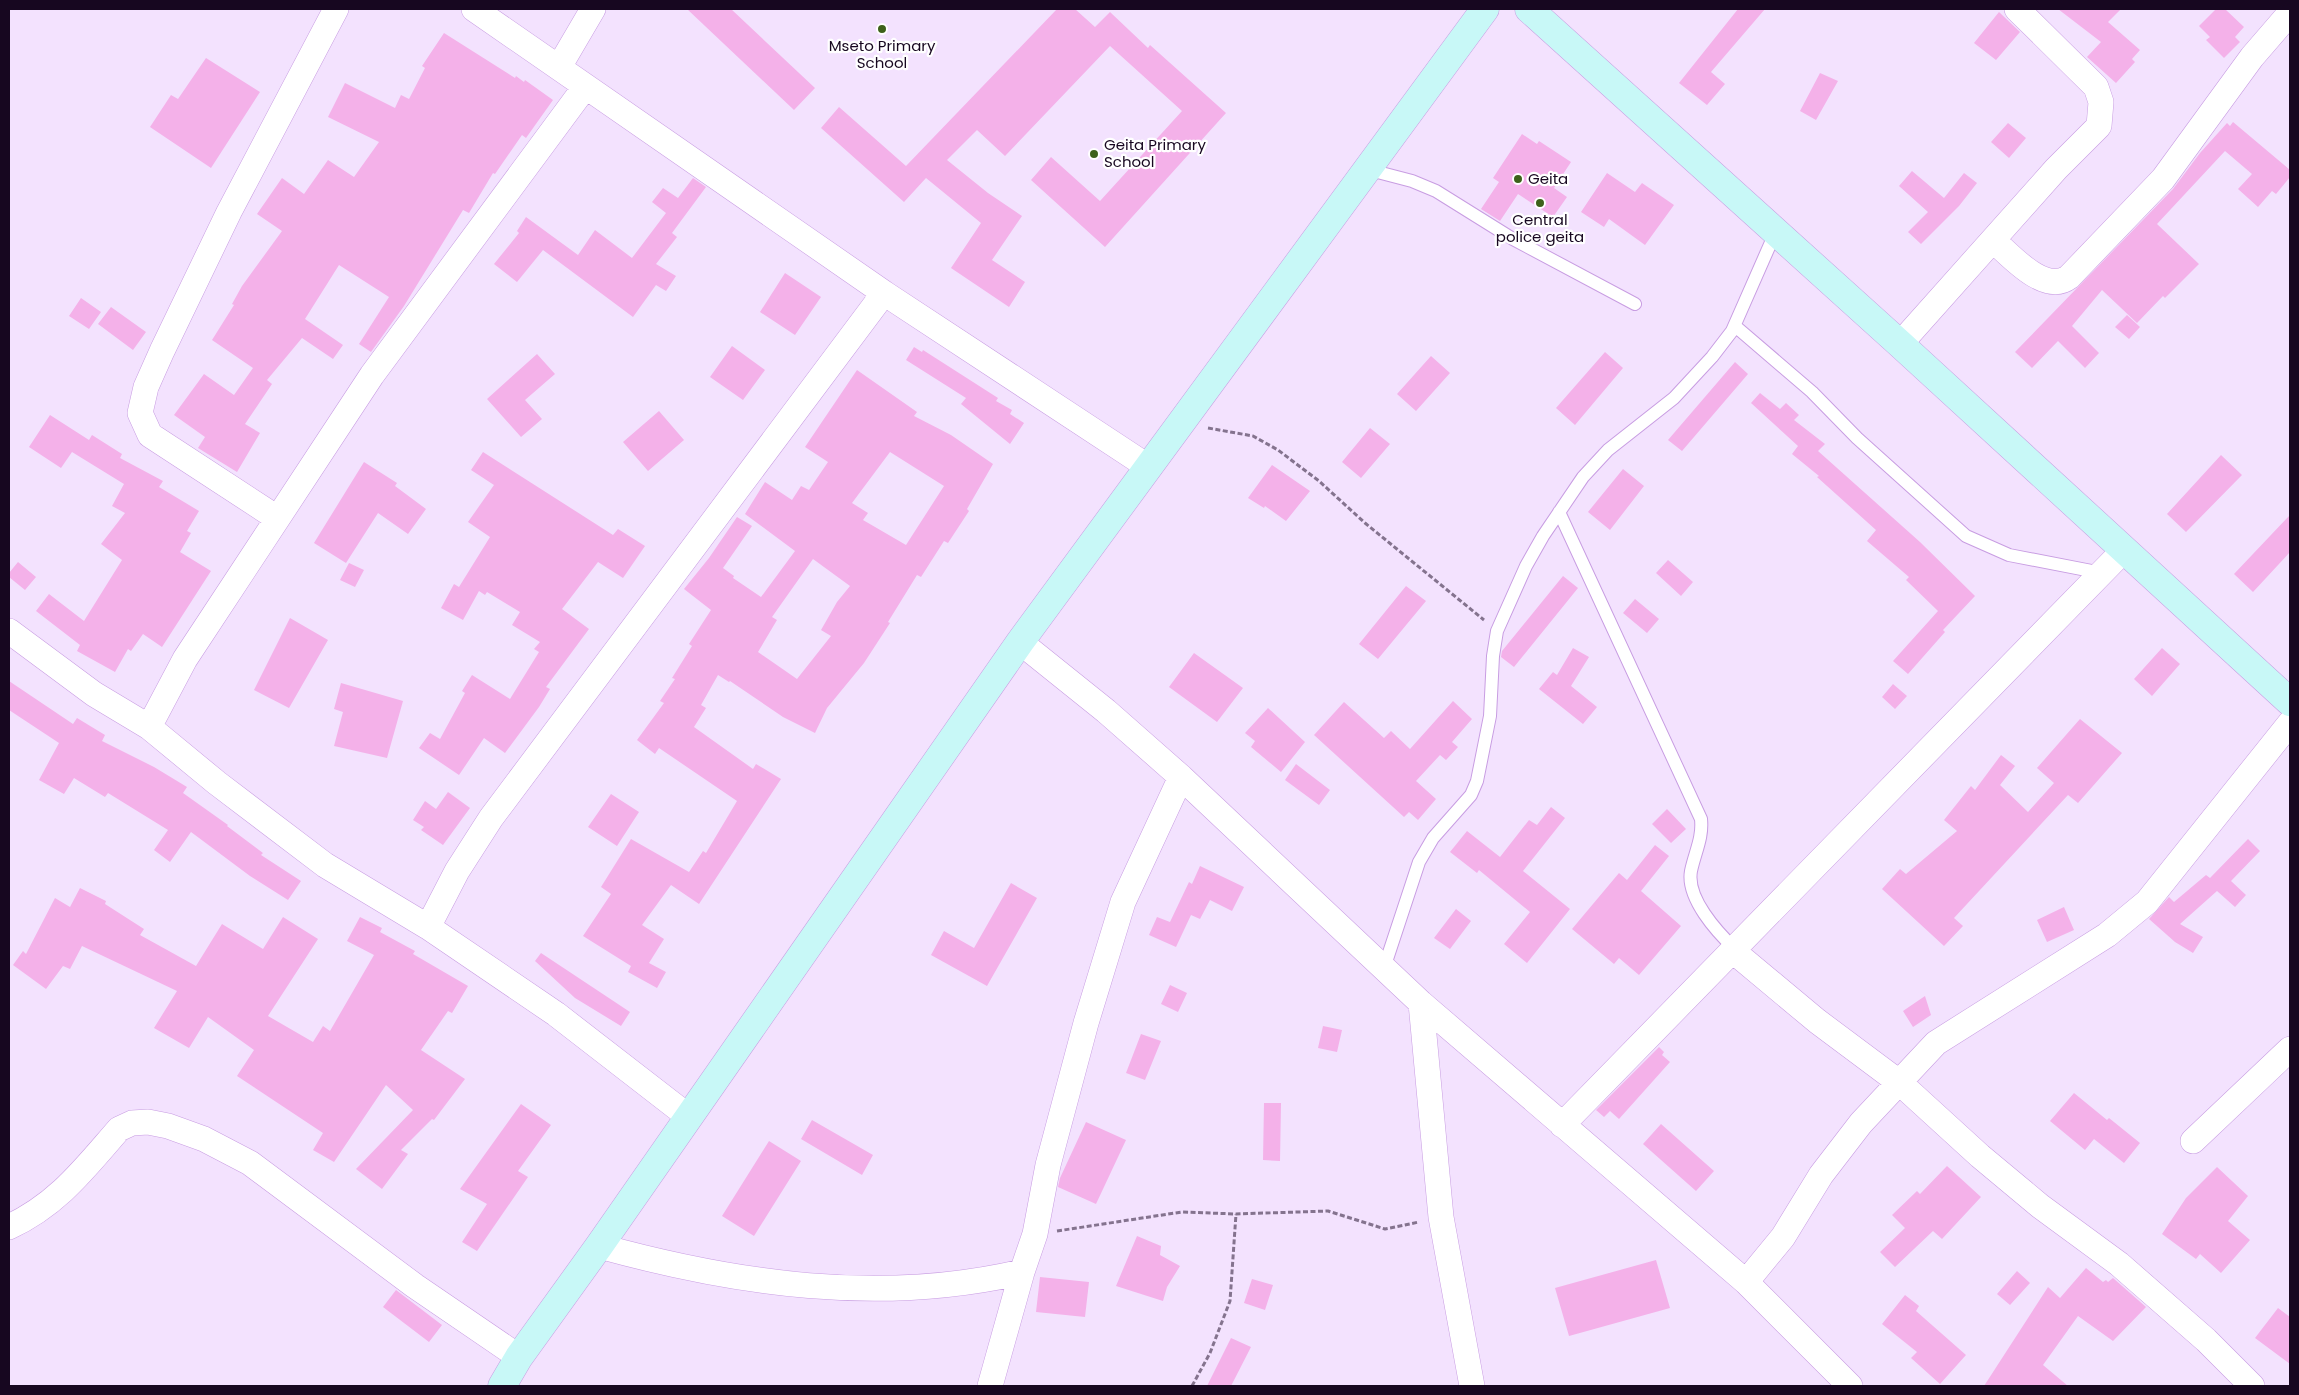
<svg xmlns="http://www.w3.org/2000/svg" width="2299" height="1395" font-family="Poppins,sans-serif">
  <rect width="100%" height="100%" fill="#f3e2fe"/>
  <path fill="#f4b1e9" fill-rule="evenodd" d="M687 9H731L815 88 794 110Z
    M1057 9H1075L1095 27 1110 12 1148 48 1150 45 1226 113 1105 247 1031 180 1051 157 1100 201 1182 111 1110 46 1005 156 977 130 947 160 988 193 1022 216 992 260 1025 282 1009 307 951 268 981 223 926 178 904 202 821 128 839 107 906 166Z
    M1738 9H1765L1711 72 1725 84 1707 105 1679 83Z
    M2058 9H2121L2108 22 2140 50 2132 59 2135 62 2116 83 2087 57 2101 42Z
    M2216 9H2225L2244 27 2235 37 2240 42 2224 58 2206 40 2210 37 2199 26Z
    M1999 12 2020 32 1996 60 1974 43Z
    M444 33 515 78 516 76 524 82 525 80 553 100 526 138 522 135 495 174 493 173 469 213 463 210 404 306 371 352 359 344 389 297 339 265 305 319 343 345 333 359 302 338 267 380 272 384 245 424 260 433 237 472 198 448 205 437 174 415 204 374 234 395 253 368 212 340 234 305 232 304 242 286 282 231 257 214 282 178 304 194 328 160 354 177 379 142 328 117 345 83 395 108 401 95 409 99 425 68 422 66Z
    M206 58 260 92 211 168 150 127 171 95 178 99Z
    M1820 73 1838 81 1816 120 1800 111Z
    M2233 122 2290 170V177L2276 194 2272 191 2258 207 2238 189 2252 174 2225 151 2157 224 2199 264 2165 298 2163 296 2137 323 2102 290 2072 326 2099 353 2085 368 2058 341 2032 368 2015 352 2173 189 2200 153 2227 123 2230 126Z
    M2008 123 2026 138 2009 158 1991 142Z
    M1522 134 1537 144 1539 141 1571 162 1554 188 1567 197 1553 217 1518 194 1500 221 1481 209 1499 182 1493 178Z
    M1912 171 1944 198 1964 173 1977 183 1959 206 1921 244 1908 232 1928 212 1899 186Z
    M1607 173 1635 192 1642 183 1674 205 1645 245 1609 219 1604 227 1581 212Z
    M693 178 706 187 672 233 677 237 656 264 676 276 666 291 656 285 633 317 543 250 517 282 494 264 519 233 517 231 526 217 578 255 595 230 632 258 666 213 652 202 663 188 678 198Z
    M785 273 821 297 795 335 760 312Z
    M81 298 101 312 89 329 69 316Z
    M111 307 146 332 133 350 98 324Z
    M2127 315 2140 327 2129 339 2115 327Z
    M732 346 765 370 743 400 710 377Z
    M914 347 922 352 923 350 998 398 996 401 1012 410 1010 414 1024 423 1010 444 961 404 966 398 906 360Z
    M1605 352 1623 368 1575 425 1556 408Z
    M537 354 555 374 525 400 542 419 521 437 487 399Z
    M1431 356 1450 373 1416 411 1397 394Z
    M1735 362 1748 374 1682 451 1668 440Z
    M857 370 917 412 914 416 951 435 993 464 967 509 969 511 948 543 944 541 921 577 917 575 888 622 890 623 864 663 827 708 815 733 783 717 730 681 729 682 718 675 701 705 706 708 694 727 753 769 756 764 781 779 699 904 671 885 642 925 664 939 649 963 666 972 657 988 628 972 631 966 583 936 611 894 601 887 631 839 689 872 703 851 706 853 737 801 659 748 655 754 637 740 664 703 660 701 675 679 672 678 692 646 689 644 711 610 684 589 709 558 737 517 752 526 723 568 734 576 733 578 761 597 795 551 745 514 765 482 792 500 801 486 809 490 828 462 805 447ZM890 452 944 486 906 545 863 520 868 513 852 503ZM813 559 850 586 837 602 821 630 831 636 797 679 758 652 777 620 772 617Z
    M1760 393 1780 409 1786 403 1799 415 1794 420 1825 444 1818 451 1920 542 1975 596 1943 630 1945 632 1908 674 1893 661 1938 611 1906 580 1909 577 1867 541 1876 530 1817 477 1819 476 1792 454 1798 446 1751 403Z
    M659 411 684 440 648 471 623 442Z
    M50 415 89 440 92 435 122 454 120 458 163 481 159 487 199 511 187 531 191 533 180 552 211 571 162 647 143 634 131 651 128 649 115 672 77 651 80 645 36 611 49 594 84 621 122 560 101 544 125 513 112 506 124 484 72 452 61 468 29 447Z
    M1370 428 1390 444 1361 478 1342 462Z
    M483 452 613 535 618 529 645 546 623 578 598 562 562 609 589 629 546 687 550 689 539 707 505 753 484 738 459 775 419 748 430 733 440 739 465 693 462 691 472 675 510 699 539 652 534 649 540 642 512 625 520 612 487 592 485 595 479 591 463 620 441 608 454 584 459 587 490 537 468 522 494 485 471 470Z
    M2221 455 2242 475 2186 532 2167 514Z
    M364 462 397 483 395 486 426 509 408 534 378 513 346 563 314 543Z
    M1272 465 1310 491 1286 521 1265 506 1264 508 1248 498Z
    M1623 469 1644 486 1610 530 1588 512Z
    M2290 515V552L2253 592 2234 574Z
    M1668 560 1693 582 1681 596 1656 573Z
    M18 562 36 577 25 590 9 577V573Z
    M349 563 364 570 355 587 340 580Z
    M1563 576 1578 588 1514 667 1501 657 1502 651Z
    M1406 586 1426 601 1378 659 1359 644Z
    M1635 599 1659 619 1647 633 1623 613Z
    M290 618 328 640 289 708 254 690Z
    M1573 648 1589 657 1571 686 1597 707 1583 724 1539 689 1553 672 1557 675Z
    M2162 648 2180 664 2152 696 2134 679Z
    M1194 653 1243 688 1217 722 1169 687Z
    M9 681 73 724 77 718 105 735 102 741 154 767 187 787 183 793 228 825 227 826 263 853 261 855 301 881 288 900 250 876 191 832 170 862 154 850 168 830 108 793 105 797 74 778 64 794 39 780 59 743 9 710Z
    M341 683 403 701 387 758 334 746 343 712 334 709Z
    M1893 684 1907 696 1895 709 1882 697Z
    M1453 701 1472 719 1452 742 1458 747 1446 760 1440 755 1416 781 1436 799 1418 820 1409 812 1404 817 1314 735 1344 702 1384 738 1391 731 1410 749Z
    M1268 708 1305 742 1281 772 1251 747 1255 741 1245 733Z
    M2080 719 2122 753 2078 803 2068 795 1954 918 1963 926 1944 946 1882 889 1900 869 1906 874 1957 831 1944 820 1971 786 1975 790 2001 755 2015 766 2000 785 2028 812 2054 783 2037 768Z
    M1296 764 1330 790 1319 805 1285 780Z
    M448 792 470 808 443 845 421 830 424 827 413 820 425 801 436 809Z
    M611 794 639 812 617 846 588 827Z
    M1551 807 1565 818 1523 871 1570 909 1527 963 1504 944 1530 912 1479 870 1477 873 1450 852 1467 831 1500 857 1529 820 1537 825Z
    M1667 809 1686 829 1671 843 1652 824Z
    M2248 839 2260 851 2231 881 2246 895 2235 907 2217 891 2180 924 2203 937 2193 953 2175 942 2149 919 2169 897 2174 902 2206 875 2210 878Z
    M1655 845 1669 856 1641 891 1681 926 1639 975 1619 958 1614 964 1572 929 1619 873 1627 880Z
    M1200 866 1244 887 1232 911 1210 900 1200 919 1191 915 1176 947 1149 935 1157 917 1170 922 1189 882 1192 884Z
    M1011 883 1037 898 987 986 931 955 944 931 974 948Z
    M80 888 106 901 105 904 144 929 140 935 196 966 222 924 263 949 283 917 318 939 268 1016 313 1042 323 1026 330 1031 374 955 347 941 360 917 382 928 380 932 415 951 413 954 468 986 452 1013 448 1011 421 1050 465 1079 434 1120 432 1119 401 1150 408 1154 382 1189 356 1169 413 1110 386 1085 334 1162 313 1150 323 1133 237 1076 254 1050 208 1017 189 1048 154 1028 177 991 82 946 70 969 63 966 46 989 13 965 23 951 26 954 55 898 70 907Z
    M2064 907 2074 930 2047 942 2037 920Z
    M1456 909 1471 921 1450 949 1434 938Z
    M541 953 630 1012 621 1026 575 998 535 961Z
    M1170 985 1187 993 1178 1012 1161 1004Z
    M1925 996 1931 1015 1913 1027 1903 1011Z
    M1323 1026 1342 1030 1337 1052 1318 1048Z
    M1141 1034 1161 1041 1145 1080 1126 1073Z
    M1659 1047 1664 1052 1662 1055 1670 1062 1619 1119 1610 1111 1604 1117 1596 1110Z
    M2074 1093 2107 1120 2109 1118 2140 1143 2124 1163 2094 1139 2085 1150 2050 1121Z
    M1264 1103H1281L1280 1161 1263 1160Z
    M521 1104 551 1125 518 1171 528 1177 477 1251 462 1242 487 1204 460 1189Z
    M812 1120 873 1155 862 1175 801 1139Z
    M1086 1122 1126 1140 1096 1204 1058 1187 1060 1178Z
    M1661 1124 1714 1171 1696 1191 1643 1144Z
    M769 1141 801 1161 754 1236 722 1216Z
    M1947 1166 1981 1197 1942 1239 1933 1231 1895 1267 1880 1252 1905 1228 1892 1215 1917 1191 1920 1194Z
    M2217 1167 2248 1196 2228 1221 2250 1240 2221 1273 2200 1254 2196 1259 2162 1234 2186 1198Z
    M1137 1236 1161 1246 1160 1255 1180 1266 1167 1287 1163 1301 1116 1286Z
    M1656 1260 1670 1308 1569 1336 1555 1288Z
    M2086 1268 2103 1282 2106 1280 2108 1282 2113 1278 2146 1307 2113 1341 2078 1316 2043 1365 2068 1386H1984L2048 1287 2060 1298Z
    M2017 1271 2030 1283 2010 1305 1997 1294Z
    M1040 1277 1089 1282 1085 1317 1036 1312Z
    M1252 1279 1273 1285 1265 1310 1244 1303Z
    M396 1290 442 1325 429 1342 383 1307Z
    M1905 1295 1919 1306 1916 1311 1966 1355 1940 1384 1911 1358 1917 1352 1882 1324Z
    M2278 1308 2290 1317V1364L2255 1338Z
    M1231 1338 1251 1347 1231 1386H1207Z"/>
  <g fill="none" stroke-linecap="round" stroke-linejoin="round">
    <defs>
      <path id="lane" d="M1366 169 1412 181 1436 191 1513 239 1635 304
        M1735 326 1812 392 1857 438 1966 536 2009 555 2102 573
        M1559 512 1701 819C1703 838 1695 852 1691 871 1686 898 1717 932 1735 949
        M1384 968 1419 862 1433 838 1471 795 1477 781 1490 716 1493 656 1497 631 1526 566 1543 536 1583 477 1608 450 1674 398 1712 357 1732 331 1776 231"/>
      <path id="street" d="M474 9 884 293 1147 466
        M559 67 593 9
        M1994 241C2011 256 2045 295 2069 277L2163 179 2252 57 2290 13
        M1900 344 2056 169 2099 126 2101 102 2096 87 2017 9
        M277 518 150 435 140 413 146 387 162 351 229 212 336 9
        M9 631 94 694 149 727 217 783 325 865 428 927 556 1014 689 1117
        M1020 642 1106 711 1181 777 1421 1003 1746 1282 1850 1386
        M149 727 185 659 372 375 585 87
        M428 927 457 871 491 818 884 293
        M1733 951 1817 1021 1900 1083 1980 1156 2040 1206 2119 1264 2206 1340 2252 1386
        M1421 1003 1441 1217 1472 1386
        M1562 1125 2124 550
        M2193 1141 2290 1049
        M9 1227C58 1204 84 1169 119 1129L132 1123 148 1122 168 1126 204 1139 250 1163 415 1286 519 1357
        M599 1246C737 1284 880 1305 1022 1272
        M1746 1282 1783 1237 1821 1175 1861 1123 1936 1043 2107 935 2147 902 2290 723
        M990 1386 1022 1272 1035 1234 1048 1165 1086 1023 1123 902 1181 777"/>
      <path id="secondary" d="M1529 9 1900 344 2290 702
        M502 1386 519 1357 599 1246 1020 642 1485 9"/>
    </defs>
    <use href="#lane" stroke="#c89de2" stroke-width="14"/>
    <use href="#street" stroke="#c89de2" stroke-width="26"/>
    <use href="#secondary" stroke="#c89de2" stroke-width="29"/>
    <path stroke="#84738e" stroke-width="3" stroke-dasharray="5 2.5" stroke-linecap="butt" d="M1208 428 1253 436 1278 450 1319 481 1365 523 1484 620
      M1057 1231 1182 1212 1236 1214 1328 1211 1385 1229 1419 1222
      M1192 1386 1210 1353 1230 1301 1236 1214"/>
    <use href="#lane" stroke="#fff" stroke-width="12"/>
    <use href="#street" stroke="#fff" stroke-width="25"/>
    <use href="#secondary" stroke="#c8f8f7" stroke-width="28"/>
  </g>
  <g fill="#3d611a" stroke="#fff" stroke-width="2">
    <circle cx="882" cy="29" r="5"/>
    <circle cx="1094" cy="154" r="5"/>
    <circle cx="1518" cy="179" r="5"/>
    <circle cx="1540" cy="203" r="5"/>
  </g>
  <g text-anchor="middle" stroke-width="4.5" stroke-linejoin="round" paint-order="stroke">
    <g font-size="15" fill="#170720" stroke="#fff">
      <text x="882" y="51">Mseto Primary<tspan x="882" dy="17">School</tspan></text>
      <text x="1104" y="150" text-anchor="start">Geita Primary<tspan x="1104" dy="17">School</tspan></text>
      <text x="1528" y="184" text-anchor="start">Geita</text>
      <text x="1540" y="225">Central<tspan x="1540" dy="17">police geita</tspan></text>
    </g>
  </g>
  <rect width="2299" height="1395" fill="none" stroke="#170720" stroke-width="20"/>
</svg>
